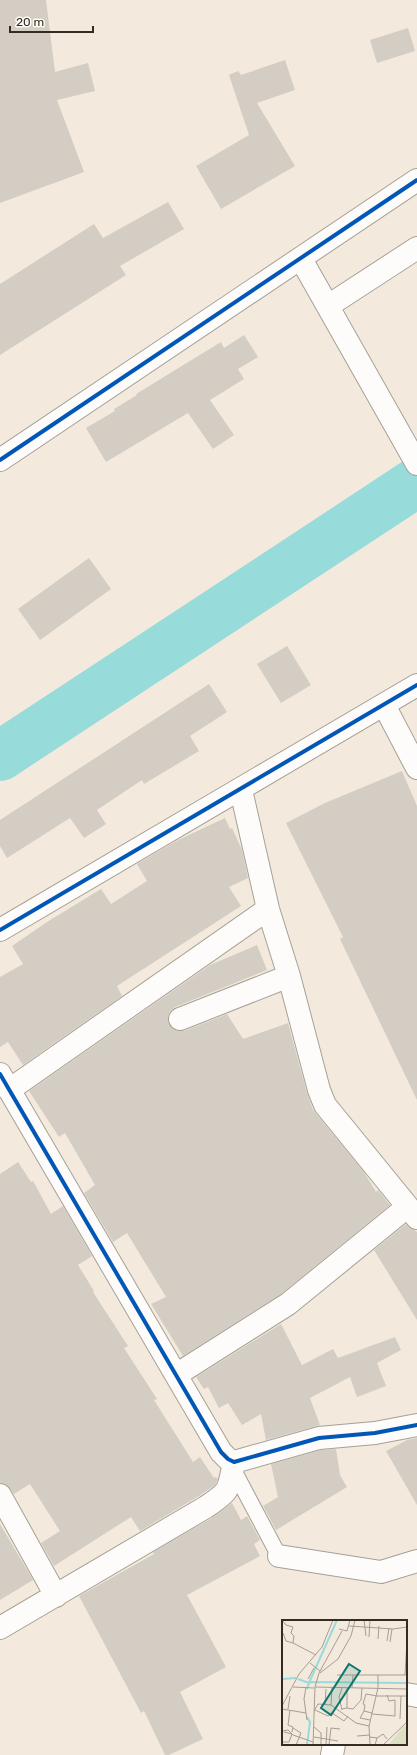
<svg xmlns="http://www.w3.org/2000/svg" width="417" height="1755" font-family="Rubik,sans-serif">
  <rect width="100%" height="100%" fill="#f3eadd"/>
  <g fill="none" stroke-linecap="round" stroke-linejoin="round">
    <path stroke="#97dbda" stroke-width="50" d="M0 756 417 482"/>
  </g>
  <path fill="#d4cdc3" d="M0 0H46L55 72 88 63 95 91 57 100 84 172 0 203Z
    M408 28 415 51 377 63 370 40Z
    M285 60 295 90 257 103 295 166 221 209 196 166 249 135 229 75 238 71 241 75Z
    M168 202 184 229 120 266 126 275 0 355V284L94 224 103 238Z
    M244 335 258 357 238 369 244 379 210 400 234 435 213 449 188 413 106 462 86 428 115 411 114 409 137 395 136 394 221 342 224 348Z
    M89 558 111 589 40 640 18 609Z
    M287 646 311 685 281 703 257 664Z
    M209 684 227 712 190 736 199 751 144 784 142 780 97 810 106 824 84 838 70 818 7 858 0 846V820Z
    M402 771 417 806V1100L340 939 343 937 286 823 325 803Z
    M225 818 230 829 232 828 242 850 248 878 229 887 241 906 117 986 122 996 23 1065 8 1042 0 1047V977L23 964 12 946 47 922 101 889 111 904 147 881 137 864 178 840Z
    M257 945 267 970 175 1007 170 1011 168 1017 169 1024 173 1029 178 1031H184L227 1014 243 1039 288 1023 307 1093 313 1110 364 1172 376 1192 378 1190 390 1205 281 1294 183 1356 151 1304 166 1297 127 1233 113 1242 84 1193 95 1185 65 1133 59 1137 29 1091 210 965Z
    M18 1162 31 1182 33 1181 51 1214 63 1206 92 1256 78 1265 94 1291 93 1292 128 1346 124 1348 157 1399 154 1400 193 1462 200 1457 214 1478 216 1477 218 1479 215 1485 199 1496 140 1531 131 1517 54 1566 41 1543 60 1531 30 1484 14 1494 7 1485 0 1483V1174Z
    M406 1224 417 1232V1320L374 1250Z
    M281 1324 302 1365 333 1349 338 1358 395 1337 401 1350 377 1363 386 1386 357 1397 350 1377 310 1398 320 1425 266 1440 261 1414 242 1425 228 1403 219 1408 208 1387 204 1389 196 1377Z
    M417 1438V1505L386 1451 407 1440Z
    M336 1449 340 1475 347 1487 276 1530 263 1506 278 1497 271 1464 321 1450Z
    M232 1503 241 1520 247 1516 260 1540 254 1544 260 1556 187 1595 226 1667 180 1692 203 1739 169 1755H165L144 1711 141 1713 79 1596 154 1554 153 1552 212 1518Z
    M0 1524 33 1580 0 1600Z"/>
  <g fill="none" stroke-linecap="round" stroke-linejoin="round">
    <defs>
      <path id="service" d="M233 1469 279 1556"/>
      <path id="minor" d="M301 259 417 464
        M328 306 417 248
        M0 460 417 180
        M384 705 417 768
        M241 790 268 909 289 976 319 1090 325 1105 417 1218
        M180 1019 289 976
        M0 1074 221 1452 228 1459 234 1462 319 1438 375 1433 417 1425
        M9 1090 268 909
        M176 1375 288 1304 407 1207
        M0 1495 56 1596
        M279 1556 381 1572 417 1561
        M0 1628 206 1507C231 1490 228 1491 234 1462
        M406 1694 417 1696
        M332 1755 334 1744"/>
      <path id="tertiary" d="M0 930 417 685"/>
    </defs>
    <use href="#service" stroke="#a6a096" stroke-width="17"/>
    <use href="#minor" stroke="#a6a096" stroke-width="24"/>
    <use href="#tertiary" stroke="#a6a096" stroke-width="24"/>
    <use href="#service" stroke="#fdfcfa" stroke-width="15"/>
    <use href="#minor" stroke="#fdfcfa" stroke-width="22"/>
    <use href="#tertiary" stroke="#fdfcfa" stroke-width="22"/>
    <defs>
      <path id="cycleway" d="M0 460 417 180
        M0 930 417 685
        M0 1074 221 1452 228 1459 234 1462 319 1438 375 1433 417 1425"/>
    </defs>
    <use href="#cycleway" stroke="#fefbf6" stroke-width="6"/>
    <use href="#cycleway" stroke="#0057b8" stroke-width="4"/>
  </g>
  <g transform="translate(282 1620)">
    <rect width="125" height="125" fill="#f3eadd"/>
    <path d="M122 106H125V125H106Z" fill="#dee0c3"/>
    <path fill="none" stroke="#97dbda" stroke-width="2" d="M0 59 14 58M16 59 27 63 55 0M25 69 27 63 30 62 125 63M25 97 28 102 25 125"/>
    <path fill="none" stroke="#a69e93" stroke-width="1" d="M0 0 4 5 11 7 9 13 12 16 11 23 34 35M82 0 84 16M67 6 111 9 125 7M57 9 65 11 68 0M1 13 4 21 11 23M87 17 88 0M96 19 97 6M105 21 107 8M108 22 110 9M28 43 38 51M38 53 56 39 69 16 73 0M55 55H125M123 55 125 21M26 59 32 48M11 67 32 68M24 67 22 79 25 100M33 67 125 69M50 67 49 85 74 103 87 106M70 68 71 55M95 76H125M43 85 44 69M0 86 17 54 40 27 51 0M65 88 71 89 79 80 80 68M0 89 24 93M6 89 8 76M60 89 65 88V68M8 90 6 105 11 107 10 112M33 90 46 96 50 93 62 101 66 96M60 90 57 77 60 68M32 91 36 84 49 85M82 91 78 98 88 100M90 93 82 91 83 85 81 84 84 74 95 76M90 94 113 96V80L107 81 105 75M118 99 119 76M32 107 39 113V125M11 108 19 113 14 125M0 111 6 110 11 115 31 122M75 116 88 115M32 117 56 121M88 117 95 118 93 125M95 118 101 114 105 119M0 122H7L10 114 2 112M31 125 33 67 37 53 60 11M44 125 45 107M47 125 49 108 58 109M88 125 87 106 96 68V55M101 125 125 102"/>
    <path fill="#0f766e" fill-opacity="0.15" stroke="#0f766e" stroke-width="2" d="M67 44 78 51 49 95 39 88Z"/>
    <rect width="125" height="125" fill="none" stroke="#322c24" stroke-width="2"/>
  </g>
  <path d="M10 26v6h83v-6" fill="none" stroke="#322c24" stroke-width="2"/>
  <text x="16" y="26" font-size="12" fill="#322c24" stroke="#fefbf6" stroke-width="3" paint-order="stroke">20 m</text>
</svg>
